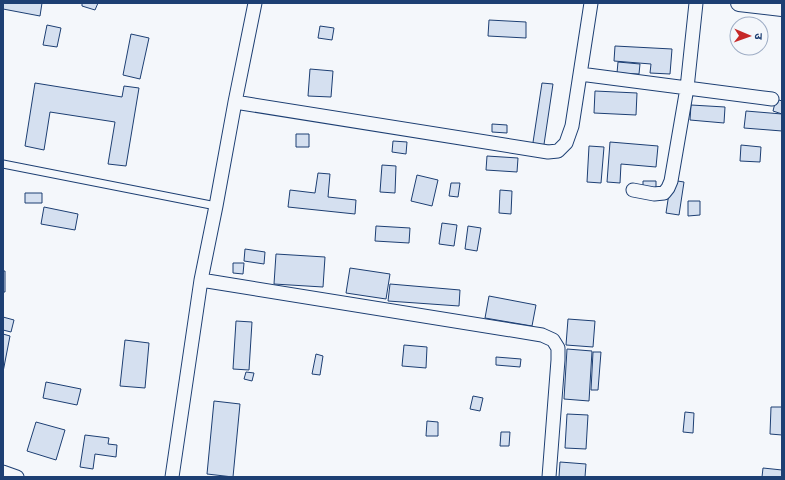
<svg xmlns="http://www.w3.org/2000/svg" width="785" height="480" font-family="Overpass,'Noto Sans Devanagari',sans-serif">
  <rect width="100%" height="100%" fill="#f4f7fb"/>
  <path fill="#d5e0f0" stroke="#1d3f73" d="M3 3H42L40 16 3 9Z
    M82 3H98L95 10 82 6Z
    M489 20 526 22V38L488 36Z
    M47 25 61 28 57 47 43 45Z
    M320 26 334 28 332 40 318 38Z
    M131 34 149 38 140 79 123 75Z
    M615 46 672 49 670 74 650 73 651 64 614 61Z
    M618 62 640 64 639 74 617 73Z
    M310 69 333 71 331 97 308 96Z
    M35 83 122 97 124 86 139 88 126 166 108 164 115 122 50 112 44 150 25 146Z
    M542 83 553 84 543 151 532 149Z
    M595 91 637 93 636 115 594 113Z
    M776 99 782 101V114L773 111Z
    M691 105 725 107 724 123 690 120Z
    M746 111 782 114V131L744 128Z
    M492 124 507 125V133L492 132Z
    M296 134H309V147H296Z
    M393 141 407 142 406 154 392 152Z
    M610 142 658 146 656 167 621 164 620 183 607 182Z
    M741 145 761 147 760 162 740 161Z
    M589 146 604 147 601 183 587 182Z
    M487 156 518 158 517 172 486 170Z
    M382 165 396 166 395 193 380 192Z
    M318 173 330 174 328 197 356 200 355 214 288 207 290 190 315 193Z
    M417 175 438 180 432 206 411 201Z
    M671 180 684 182 679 215 666 213Z
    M643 181H656V188L643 189Z
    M451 183H460L458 197 449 196Z
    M500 190 512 191 511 214 499 213Z
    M25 193H42V203H25Z
    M688 201H700V215L688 216Z
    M44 207 78 214 75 230 41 224Z
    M442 223 457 225 454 246 439 244Z
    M376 226 410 228 409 243 375 241Z
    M468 226 481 228 477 251 465 249Z
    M245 249 265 252 264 264 244 261Z
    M276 254 325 257 323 287 274 284Z
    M233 263H244L243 274 233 273Z
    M350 268 390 274 386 299 346 293Z
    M3 271H5V292H3Z
    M390 284 460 290 459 306 388 301Z
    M489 296 536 305 532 326 485 318Z
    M3 317 14 320 11 332 3 330Z
    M568 319 595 321 593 347 566 345Z
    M236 321 252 322 249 370 233 369Z
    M3 334 10 336 3 372Z
    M125 340 149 343 145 388 120 386Z
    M404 345 427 347 426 368 402 366Z
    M567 349 592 351 589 401 564 399Z
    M593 352H601L598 390H591Z
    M316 354 323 356 320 375 312 374Z
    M496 357 521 359 520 367 496 365Z
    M246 372 254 373 252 381 244 379Z
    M46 382 81 389 77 405 43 398Z
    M473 396 483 398 480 411 470 409Z
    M214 401 240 404 233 477 207 474Z
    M771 407H782V435L770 434Z
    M685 412 694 413 693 433 683 432Z
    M567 414 588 415 586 449 565 448Z
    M427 421 438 422V436H426Z
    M36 422 65 430 56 460 27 451Z
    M501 432H510L509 446H500Z
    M85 435 109 438 108 444 117 445 116 457 95 454 93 469 80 467Z
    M560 462 586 464 585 477H559Z
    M763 468 782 470V477H762Z"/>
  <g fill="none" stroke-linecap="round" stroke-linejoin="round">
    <defs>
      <path id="service" d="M3 164 216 206"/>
      <path id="minor" d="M580 74 772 99
        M235 102 548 152 558 151 566 143 572 126 591 3
        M633 190 654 194 664 193 668 188 671 181 687 88 696 3
        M201 280 542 335 553 340 558 348V360L549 477
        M3 472 17 477
        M172 477 201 280 216 206 235 102 255 3"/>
      <path id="tertiary" d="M739 3 782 8"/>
    </defs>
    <use href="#service" stroke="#1d3f73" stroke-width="9"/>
    <use href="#minor" stroke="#1d3f73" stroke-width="15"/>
    <use href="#tertiary" stroke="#1d3f73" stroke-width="18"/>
    <use href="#service" stroke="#f4f7fb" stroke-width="7"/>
    <use href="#minor" stroke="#f4f7fb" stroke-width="13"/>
    <use href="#tertiary" stroke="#f4f7fb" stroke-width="16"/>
  </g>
  <rect width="785" height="480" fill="none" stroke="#1d3f73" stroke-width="8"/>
  <g transform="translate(749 36) rotate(92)"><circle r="19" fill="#f4f7fb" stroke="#9eadc5"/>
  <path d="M0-3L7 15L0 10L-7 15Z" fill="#c62828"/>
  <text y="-6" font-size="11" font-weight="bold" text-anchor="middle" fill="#1d3f73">उ</text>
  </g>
</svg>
